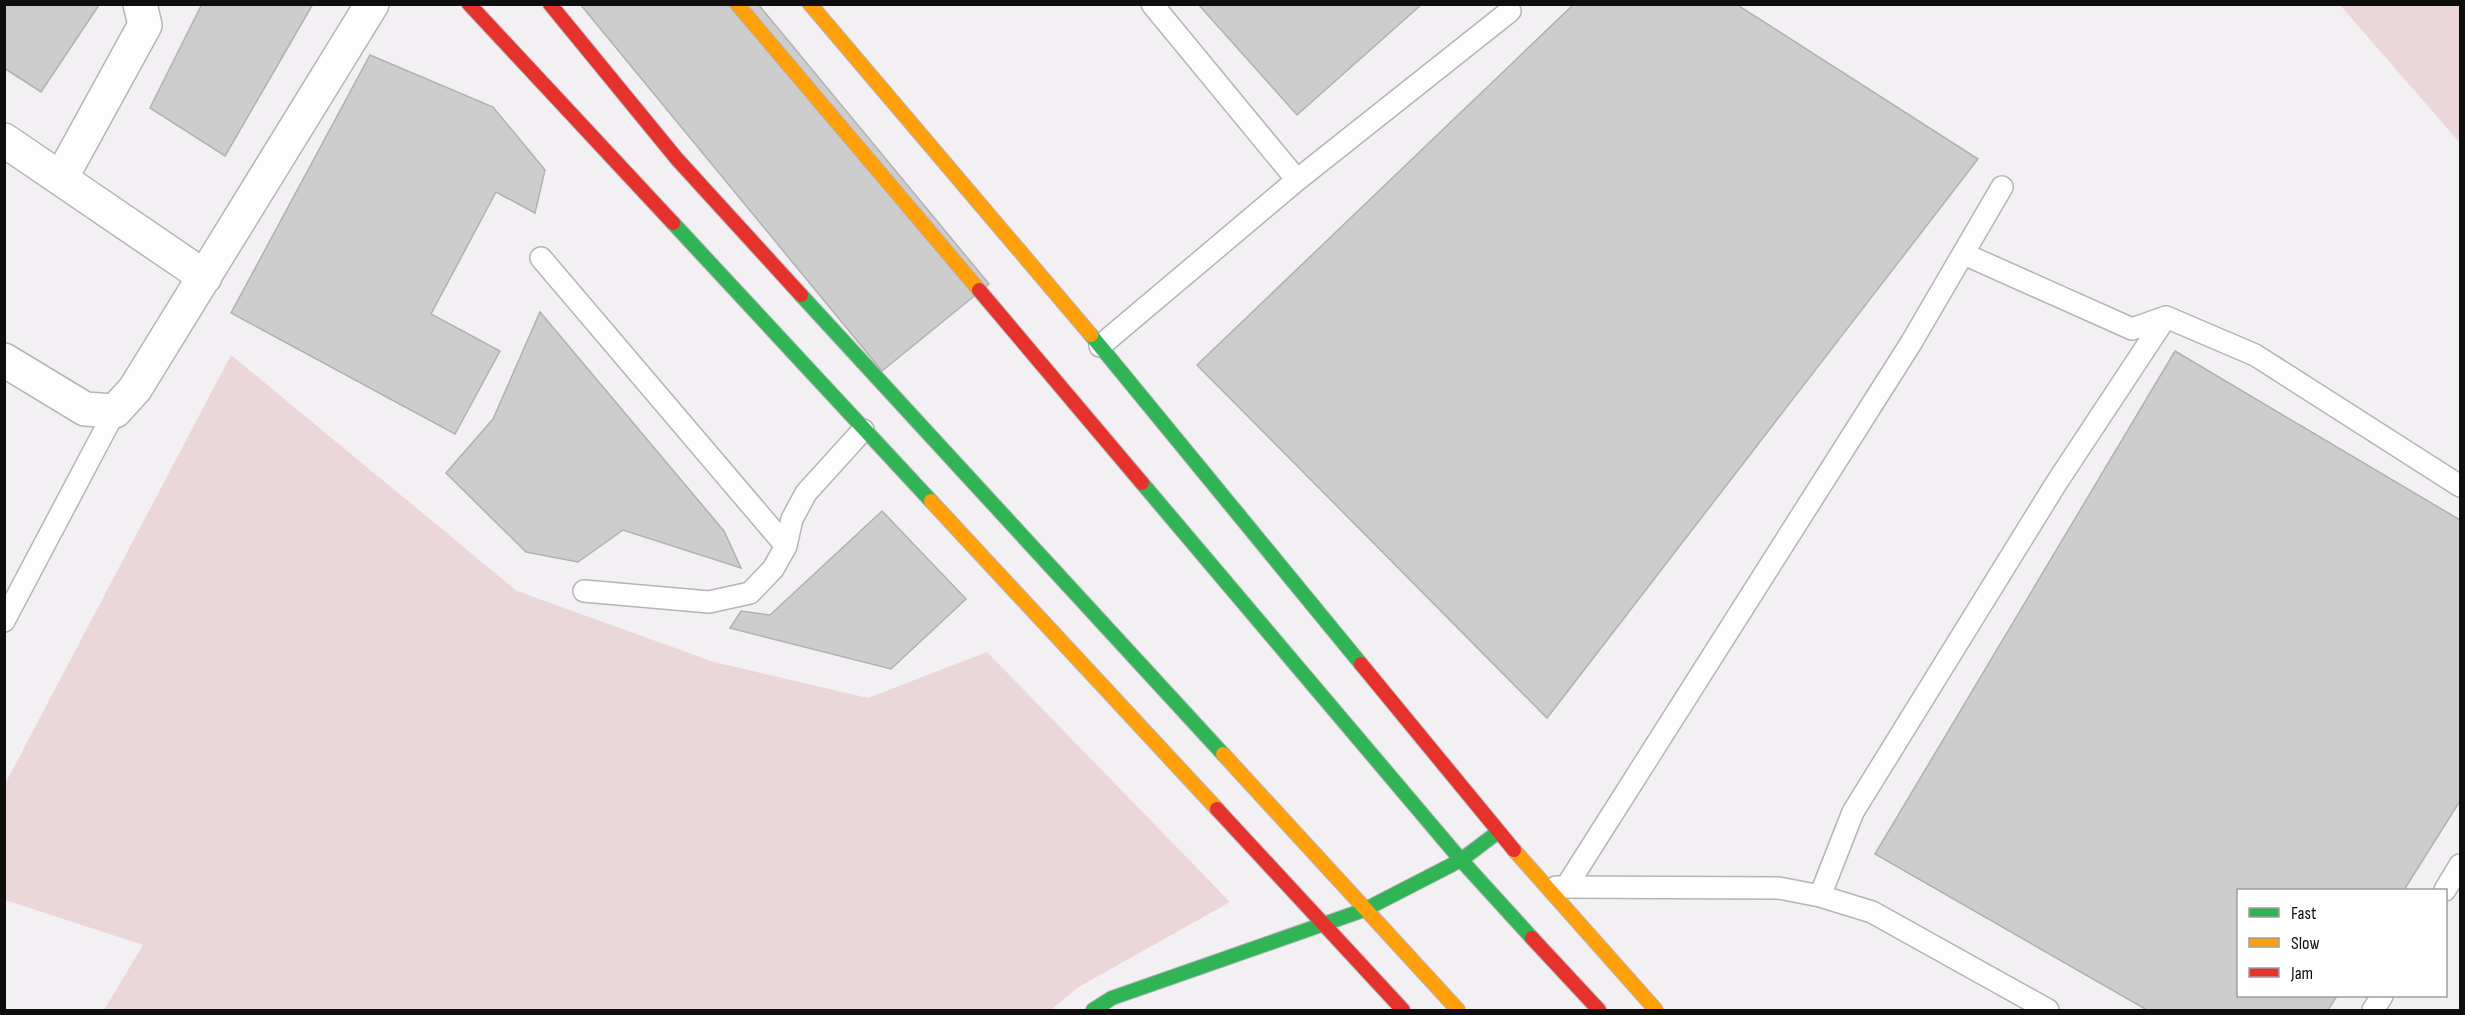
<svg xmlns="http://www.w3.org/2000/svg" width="2465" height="1015" font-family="'Sofia Sans Condensed',sans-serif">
  <rect width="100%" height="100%" fill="#f2f0f2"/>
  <path fill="#ebd7da" d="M2340 5H2460V143Z
    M231 355 517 591 714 662 868 698 987 652 1230 902 1077 988 1051 1010H104L143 945 5 900V784Z"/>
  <path fill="#cecdce" stroke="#b2b1b2" stroke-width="1.5" d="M4 4H98L99 5 41 92 4 68Z
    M202 4H313L225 156 150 108Z
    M580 4H758L989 284 882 371Z
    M1198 4H1422L1297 115Z
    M1574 4H1736L1978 159 1547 718 1197 365Z
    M370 55 493 107 545 170 535 213 496 192 431 314 500 351 455 434 231 313Z
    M540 312 724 531 741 568 623 530 578 562 526 552 446 473 493 419Z
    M2175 351 2460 520V801L2404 890H2238V996H2337L2328 1010H2147L1875 854Z
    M882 511 966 599 891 669 730 628 741 611 770 615Z"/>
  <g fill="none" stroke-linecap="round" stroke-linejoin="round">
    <defs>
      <path id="lane" d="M1152 4 1297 180
        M1964 254 2132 329 2166 317 2255 355 2460 486
        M541 258 786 546
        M1100 346 1297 180 1510 11
        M584 591 709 602 750 593 773 569 786 546 792 519 806 493 863 430
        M4 621 115 411
        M1556 887 1779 888 1820 896 1872 912 2048 1010
        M1566 887 1911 343 2002 187
        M2445 890 2460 865
        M1820 896 1853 812 2057 482 2166 317
        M2373 1010 2382 996"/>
      <path id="street" d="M4 140 205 277
        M61 178 145 25 140 4
        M4 360 85 409 115 411 135 389 372 4"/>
      <path id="fast" d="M673 223 931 501
        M801 295 1223 754
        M1091 335 1361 664
        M1142 483 1461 860 1532 938
        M1093 1010 1112 998 1364 910 1461 860 1498 832"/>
      <path id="slow" d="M737 4 979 290
        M810 4 1091 335
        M931 501 1217 809
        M1223 754 1458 1010
        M1514 850 1656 1010"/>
      <path id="jam" d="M469 4 673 223
        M550 4 677 159 801 295
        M979 290 1142 483
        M1361 664 1514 850
        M1217 809 1403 1010
        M1532 938 1599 1010"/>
    </defs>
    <use href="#lane" stroke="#b6b4b6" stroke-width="24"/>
    <use href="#street" stroke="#b6b4b6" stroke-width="36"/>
    <use href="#fast" stroke="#b6b4b6" stroke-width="16"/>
    <use href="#slow" stroke="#b6b4b6" stroke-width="16"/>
    <use href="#jam" stroke="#b6b4b6" stroke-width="16"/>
    <use href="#lane" stroke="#fdfdfd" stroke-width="21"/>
    <use href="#street" stroke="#fdfdfd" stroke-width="33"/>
    <use href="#fast" stroke="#30b455" stroke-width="14"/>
    <use href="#slow" stroke="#ff9f0a" stroke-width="14"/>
    <use href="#jam" stroke="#e5322d" stroke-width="14"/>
  </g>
  <rect width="2465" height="1015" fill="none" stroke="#0f0e0f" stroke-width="12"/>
  <rect x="2237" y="889" width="210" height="108" fill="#ffffff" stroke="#9f9f9f" stroke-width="1.5"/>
  <rect x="2249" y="908" width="30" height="9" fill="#30b455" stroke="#9f9f9f" stroke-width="1.5"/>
  <text x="2291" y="919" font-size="18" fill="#0f0e0f">Fast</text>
  <rect x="2249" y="938" width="30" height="9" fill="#ff9f0a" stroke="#9f9f9f" stroke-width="1.5"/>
  <text x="2291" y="949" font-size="18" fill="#0f0e0f">Slow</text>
  <rect x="2249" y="968" width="30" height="9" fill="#e5322d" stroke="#9f9f9f" stroke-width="1.5"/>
  <text x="2291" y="979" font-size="18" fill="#0f0e0f">Jam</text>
</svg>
